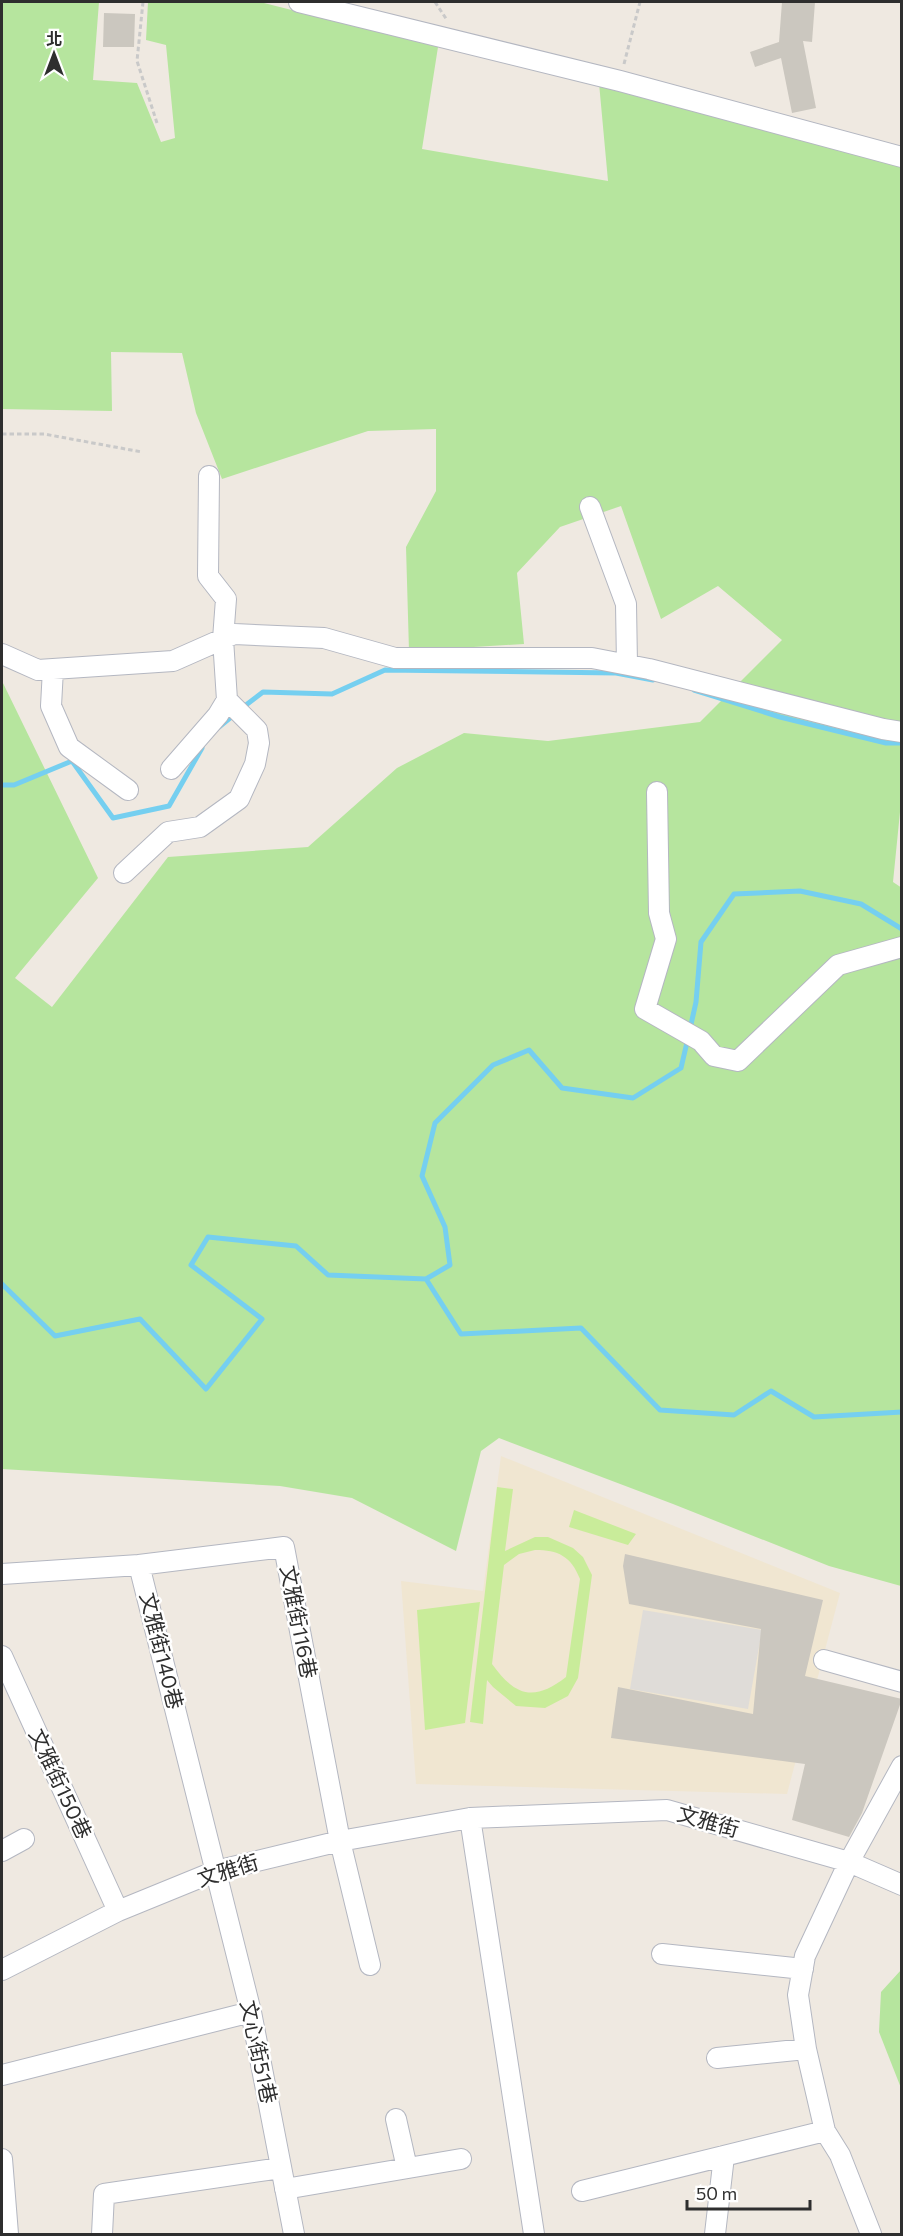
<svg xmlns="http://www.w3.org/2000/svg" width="903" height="2236" font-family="Commissioner,'Noto Sans TC',sans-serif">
  <rect width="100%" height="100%" fill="#efe9e1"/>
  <path fill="#f0e6d1" d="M501 1456 840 1593 787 1794 416 1784 401 1581 483 1591Z"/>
  <path fill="#b6e59e" d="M2 2H99L93 80 137 83 161 142 175 138 166 45 146 40 148 2H260L438 47 422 149 608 181 599 83 901 166 902 792 893 882 902 888 901 1586 829 1566 673 1504 499 1438 481 1451 456 1551 352 1498 280 1486 2 1469V681L98 878 15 978 52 1007 168 857 308 847 397 768 464 733 548 741 700 722 782 640 718 586 661 619 621 506 560 527 517 573 524 644 409 651 406 547 436 491V429L368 431 222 479 196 413 182 353 111 352 112 411 2 409Z
    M901 1970V2088L879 2032 881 1992Z"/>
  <path fill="#c9ec9a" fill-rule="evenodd" d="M497 1487 513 1489 505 1551 535 1537H548L573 1548 583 1557 592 1575 578 1678 568 1696 545 1708 516 1706 493 1687 487 1680 483 1724 470 1722ZM535 1550C558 1550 571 1556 580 1579L566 1677C534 1702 515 1696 492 1664L504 1565 519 1554Z
    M574 1510 636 1534 628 1545 569 1527Z
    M480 1602 465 1723 425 1730 417 1610Z"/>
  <path fill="#dfdcd8" d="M643 1610 762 1630 748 1709 630 1689Z"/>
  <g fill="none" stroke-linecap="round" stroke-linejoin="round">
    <path stroke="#75cff0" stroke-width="5" d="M694 690 780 717 886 743H902
      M242 708 263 692 332 694 385 670 616 673 653 680
      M219 727 235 714
      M2 785H14L72 761 113 818 169 806 202 748
      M690 1029 696 1002 701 942 734 894 800 891 861 904 902 929
      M426 1279 450 1265 445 1227 422 1176 435 1123 493 1065 529 1050 562 1088 633 1098 681 1068 688 1038
      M2 1284 55 1336 140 1319 206 1389 262 1319 191 1265 208 1237 296 1246 328 1275 426 1279 461 1334 581 1328 660 1410 734 1415 771 1391 814 1417 902 1412"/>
  </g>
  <path fill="#cbc7bf" d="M782 2H815L812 42 803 41 816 108 792 113 781 58 755 67 750 52 779 42Z
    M104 13 135 14 134 47H103Z
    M625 1554 823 1600 805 1676 902 1699 862 1813 849 1837 792 1820 805 1764 611 1738 618 1687 753 1714 761 1629 629 1604 623 1566Z"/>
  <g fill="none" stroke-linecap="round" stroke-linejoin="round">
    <defs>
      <path id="minor" d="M299 2 620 81 902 157
        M590 507 626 604 627 665
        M2 654 38 670 173 661 234 634 324 638 395 658H592L649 669 883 729 902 732
        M53 669 51 706 69 747 128 790
        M171 769 218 715 227 700 223 639 226 599 208 576 209 476
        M657 792 659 913 666 939 645 1009 701 1041 714 1056 738 1061 838 965 902 947
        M124 873 168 832 200 827 239 799 255 764 259 743 257 730 227 700
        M139 1565 284 1547 340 1841 370 1965
        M2 1574 139 1565 251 2012 294 2234
        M2 1656 118 1911
        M824 1660 902 1682
        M470 1818 534 2234
        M2 1851 24 1839
        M662 1954 803 1969
        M2 1970 118 1911 216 1871 340 1841 470 1818 667 1810 849 1862 902 1885
        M717 2058 806 2049
        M2 2075 251 2012
        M396 2119 407 2168
        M2 2159 8 2234
        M285 2189 461 2159
        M582 2191 825 2131
        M102 2234 104 2194 281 2168
        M715 2234 724 2156
        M871 2234 840 2155 825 2131 806 2049 798 1995 805 1956 849 1862 902 1766"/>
    </defs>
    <use href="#minor" stroke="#b4b7c1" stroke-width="22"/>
    <path stroke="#c9c9c9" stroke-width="3" stroke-dasharray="4.5 3" stroke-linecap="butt" d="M143 2 137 61 157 123
      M435 2 447 20
      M624 64 640 2
      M2 434H44L142 452"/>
    <use href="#minor" stroke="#fff" stroke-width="20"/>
  </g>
  <g text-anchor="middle" stroke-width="5" stroke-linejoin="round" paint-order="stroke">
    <g font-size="21" fill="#2e2e2e" stroke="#fff">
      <text transform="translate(298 1622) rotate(79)" y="7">文雅街116巷</text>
      <text transform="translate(161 1651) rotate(76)" y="7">文雅街140巷</text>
      <text transform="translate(60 1784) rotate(65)" y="7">文雅街150巷</text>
      <text transform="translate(708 1822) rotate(16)" y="7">文雅街</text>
      <text transform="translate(228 1871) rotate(-17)" y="7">文雅街</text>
      <text transform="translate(258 2052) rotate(78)" y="7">文心街51巷</text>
    </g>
  </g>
  <rect width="903" height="2236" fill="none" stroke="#2e2e2e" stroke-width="6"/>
  <g transform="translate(54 54)" stroke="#ffffff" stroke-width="4.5" paint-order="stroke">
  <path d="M0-4.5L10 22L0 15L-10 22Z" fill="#2e2e2e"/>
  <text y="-9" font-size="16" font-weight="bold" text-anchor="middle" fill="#2e2e2e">北</text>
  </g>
  <path d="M687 2200v9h123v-9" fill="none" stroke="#2e2e2e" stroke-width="3"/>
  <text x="696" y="2200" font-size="18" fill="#2e2e2e" stroke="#ffffff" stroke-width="4.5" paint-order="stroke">50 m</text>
</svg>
